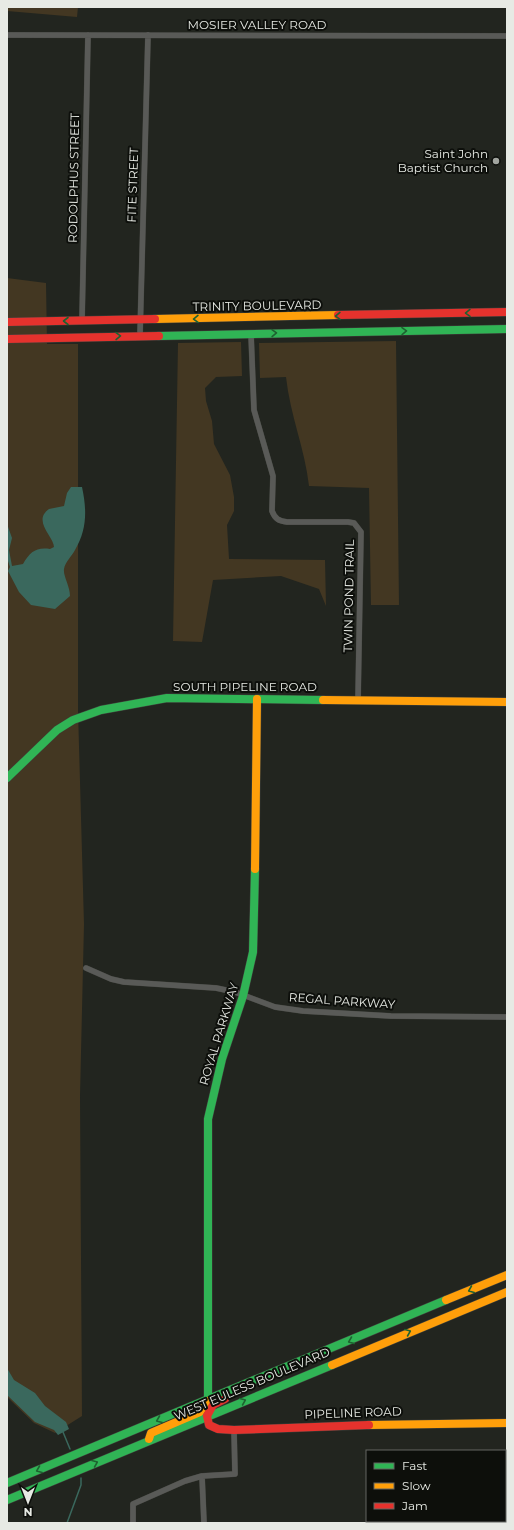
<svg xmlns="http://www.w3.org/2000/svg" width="514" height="1530" font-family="Montserrat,sans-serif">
  <rect width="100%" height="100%" fill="#22251f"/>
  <path fill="#433722" d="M7 7H78L77 17 7 11Z
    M7 278 46 283 47 344H78V710L84 924 80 1096 82 1416 55 1433 34 1423 7 1397Z
    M396 341 399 605H371L369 488 309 486C305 449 290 415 286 377L260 378 259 343Z
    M241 342 242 376 216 377 205 388 206 401 212 421 214 444 230 475 234 497V511L227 525 229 559 325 560 326 606 319 589 281 576 213 580 202 642 173 641 178 343Z"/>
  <path fill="#3a685d" d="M71 487H82C87 510 87 530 75 550 72 556 65 562 64 569 63 576 70 586 70 596L55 609 31 605 19 592 8 571 10 567 7 558V524L12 538 9 550 12 566 23 564C30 552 36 547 50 549L54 547C54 537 32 521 49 509L64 506 67 493Z
    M7 1368 14 1380 35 1393 45 1406 66 1422 69 1429 58 1435 54 1430 35 1422 7 1395Z"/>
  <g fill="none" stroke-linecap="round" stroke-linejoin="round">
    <path stroke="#3a685d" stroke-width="1.5" d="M63 1432 70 1449
      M67 1523 81 1485V1478"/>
    <defs>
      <path id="street" d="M7 35 507 36
        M82 320 88 35
        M251 334 254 410 273 476 272 511C275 519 279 521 287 522H348L354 523 361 532 358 700
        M140 335 148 35
        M86 968 111 979 124 982 216 988 235 992 275 1007 303 1011 391 1016 507 1017
        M202 1476 204 1523
        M133 1523V1504L185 1481 202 1476 235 1474 234 1430"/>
      <path id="fast" d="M159 336 507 329
        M7 778 57 730 73 720 101 710 167 698 323 700
        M208 1400V1119L222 1059 243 996 253 952 255 869
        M7 1483 446 1300
        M7 1500 332 1365"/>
      <path id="slow" d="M155 319 338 315
        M323 700 507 702
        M255 869 257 699
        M446 1300 507 1275
        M332 1365 507 1292
        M369 1425 507 1423
        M149 1439 151 1433 200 1412 208 1401"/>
      <path id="jam" d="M338 315 507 312
        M7 322 155 319
        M7 339 159 336
        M207 1416 209 1425 218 1429 234 1430 369 1425
        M207 1416 213 1405 225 1399"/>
    </defs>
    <use href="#street" stroke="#40423d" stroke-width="6"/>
    <use href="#fast" stroke="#40423d" stroke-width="9"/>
    <use href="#slow" stroke="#40423d" stroke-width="9"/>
    <use href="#jam" stroke="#40423d" stroke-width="9"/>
    <use href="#street" stroke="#595a57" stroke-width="5.5"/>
    <use href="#fast" stroke="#30b455" stroke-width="8"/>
    <use href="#slow" stroke="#ff9f0a" stroke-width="8"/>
    <use href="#jam" stroke="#e5322d" stroke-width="8"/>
  </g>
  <defs><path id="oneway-chevron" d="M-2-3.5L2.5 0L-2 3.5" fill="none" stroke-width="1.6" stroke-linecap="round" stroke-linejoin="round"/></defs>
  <g stroke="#1e6230">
    <use href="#oneway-chevron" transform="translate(468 313) rotate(179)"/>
    <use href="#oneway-chevron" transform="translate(338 316) rotate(179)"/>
    <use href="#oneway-chevron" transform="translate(196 319) rotate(179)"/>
    <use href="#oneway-chevron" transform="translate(66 321) rotate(180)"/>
    <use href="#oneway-chevron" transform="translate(404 331) rotate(-1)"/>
    <use href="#oneway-chevron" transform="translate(274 333) rotate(-1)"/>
    <use href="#oneway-chevron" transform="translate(118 336) rotate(-1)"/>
    <use href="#oneway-chevron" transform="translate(471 1290) rotate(157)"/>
    <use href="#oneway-chevron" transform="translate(408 1332) rotate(-23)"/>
    <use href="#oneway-chevron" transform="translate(351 1341) rotate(158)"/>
    <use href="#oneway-chevron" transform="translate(243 1401) rotate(-23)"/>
    <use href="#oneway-chevron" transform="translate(159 1420) rotate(158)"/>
    <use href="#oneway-chevron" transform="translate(95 1463) rotate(-23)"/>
    <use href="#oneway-chevron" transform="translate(39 1470) rotate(158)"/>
  </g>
  <circle fill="#a2a59f" stroke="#0d0f0b" stroke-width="1.5" cx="496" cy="161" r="4"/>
  <g text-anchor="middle" stroke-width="4" stroke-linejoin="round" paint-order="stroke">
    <g font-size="12" fill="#e7eae4" stroke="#0d0f0b">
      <text x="257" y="29">MOSIER VALLEY ROAD</text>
      <text transform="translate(74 178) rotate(-89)" y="4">RODOLPHUS STREET</text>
      <text transform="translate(133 185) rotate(-88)" y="4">FITE STREET</text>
      <text transform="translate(257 306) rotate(-1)" y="4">TRINITY BOULEVARD</text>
      <text transform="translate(349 596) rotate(-89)" y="4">TWIN POND TRAIL</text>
      <text x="245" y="691">SOUTH PIPELINE ROAD</text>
      <text transform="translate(342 1001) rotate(4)" y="4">REGAL PARKWAY</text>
      <text transform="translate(219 1034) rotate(-73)" y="4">ROYAL PARKWAY</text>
      <text transform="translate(252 1384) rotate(-23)" y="4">WEST EULESS BOULEVARD</text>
      <text transform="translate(353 1413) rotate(-2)" y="4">PIPELINE ROAD</text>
    </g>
    <g font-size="12" fill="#e7eae4" stroke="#0d0f0b" text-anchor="end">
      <text x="488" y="158">Saint John<tspan x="488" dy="14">Baptist Church</tspan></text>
    </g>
  </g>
  <rect width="514" height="1530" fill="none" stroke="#e7eae4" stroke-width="16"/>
  <rect x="366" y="1450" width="140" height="72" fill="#0d0f0b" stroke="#646762"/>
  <rect x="374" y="1463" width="20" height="6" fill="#30b455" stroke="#646762"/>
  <text x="402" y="1470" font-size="12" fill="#e7eae4">Fast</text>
  <rect x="374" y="1483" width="20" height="6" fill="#ff9f0a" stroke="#646762"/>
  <text x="402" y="1490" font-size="12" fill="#e7eae4">Slow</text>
  <rect x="374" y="1503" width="20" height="6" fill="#e5322d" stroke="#646762"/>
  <text x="402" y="1510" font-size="12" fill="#e7eae4">Jam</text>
  <g transform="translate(28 1502) rotate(180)" stroke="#0d0f0b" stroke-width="3" paint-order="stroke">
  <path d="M0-3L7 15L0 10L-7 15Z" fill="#e7eae4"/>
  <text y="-6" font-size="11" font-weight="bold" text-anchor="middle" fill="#e7eae4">N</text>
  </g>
</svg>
